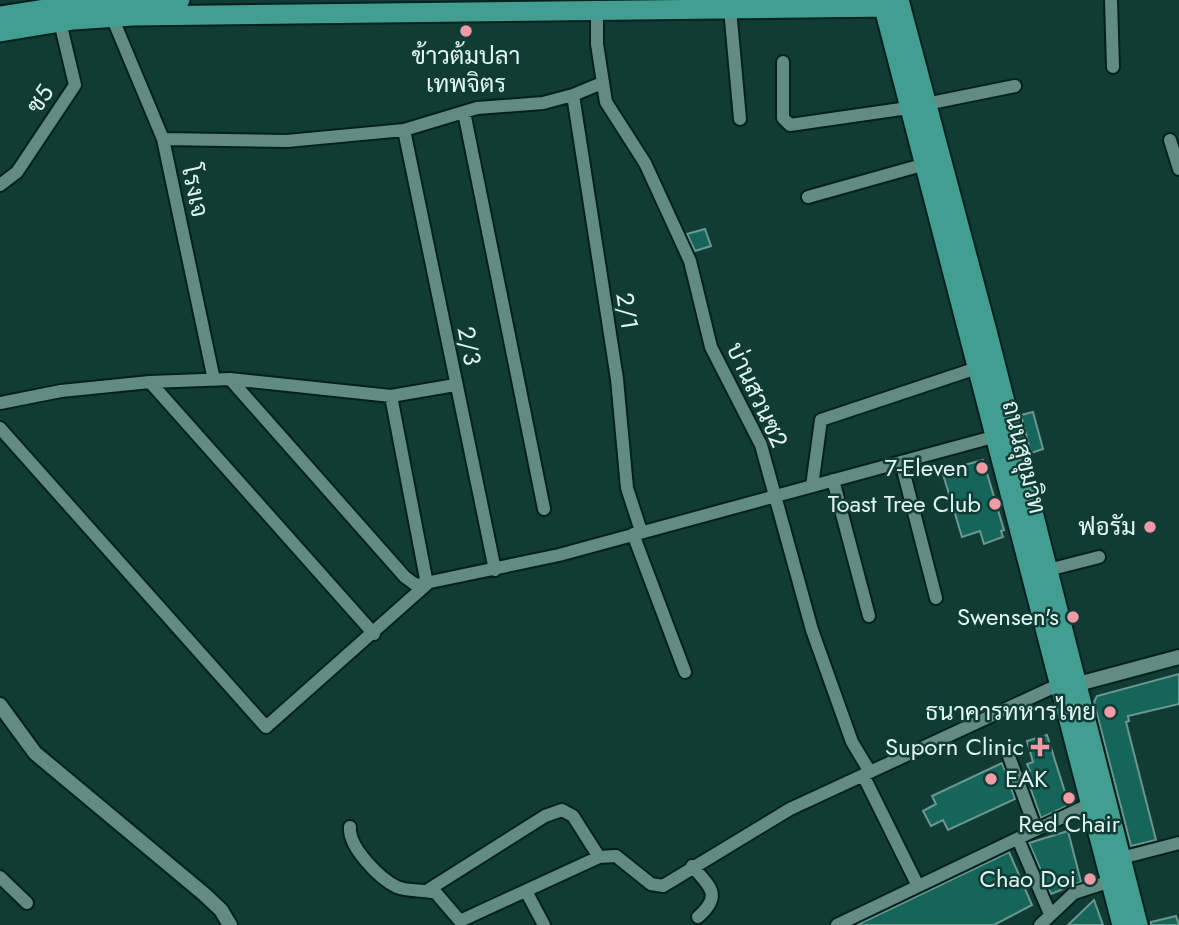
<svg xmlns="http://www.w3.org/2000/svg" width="1179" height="925" font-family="Jost,Sarabun,sans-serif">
  <rect width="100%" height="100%" fill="#113c36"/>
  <path fill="#15655a" stroke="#6c978f" stroke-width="2" d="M705 229 711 246 695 251 687 234Z
    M1033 412 1043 449 1031 453 1021 415Z
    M983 460 1004 530 1001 531 1003 537 984 544 980 531 962 537 942 471Z
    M1179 674V704L1128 716 1129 721 1126 722 1156 840 1131 846 1094 702 1097 696Z
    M1047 735 1069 805 1041 818 1025 773 1030 771 1027 764 1033 762 1027 741Z
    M1002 763 1015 799 948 830 943 820 931 826 923 811 936 804 932 796Z
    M1068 831 1081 882 1051 894 1029 843Z
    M1009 852 1032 905 994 925H857Z
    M1094 900 1103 925H1068Z
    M1176 916 1179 925H1151V922Z"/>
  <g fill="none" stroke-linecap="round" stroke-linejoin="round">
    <defs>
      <path id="minor" d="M1111 0 1113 67
        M730 9 740 119
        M597 11V44L606 102 645 163 690 261 711 347 761 445 812 630 852 742 870 772
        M112 17 163 139 214 380
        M783 62V118L790 125 908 108
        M573 95 617 379 627 488 641 531
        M926 104 1015 86
        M464 112 544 509
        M404 130 495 570
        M163 139 287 141 404 130 477 108 543 103 573 95 602 83
        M1170 140 1179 169
        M0 185 17 172 75 85 60 22
        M808 197 922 165
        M230 379 405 577 416 585 559 555 993 437
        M150 382 374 634
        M391 396 427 584
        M0 403 61 391 150 382 230 379 391 396 455 385
        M0 428 266 727 427 584
        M901 462 936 598
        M833 480 869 616
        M812 486 821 420 977 368
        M633 534 685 672
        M1048 570 1099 557
        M1007 751 1036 830
        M863 775 918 886
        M350 827C348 847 380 879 397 887 409 892 423 889 436 893L460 921 599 857 616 856 651 884 663 886 790 809 1060 684
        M1018 839 1050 914
        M1121 858 1179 843
        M692 866C710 887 723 895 698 917
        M0 877 27 903
        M428 890 545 816 562 810 573 816 599 857
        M526 891 544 925
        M837 925 1090 804
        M1040 925 1074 893 1111 881"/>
      <path id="tertiary" d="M1078 684 1179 657
        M0 705 35 753 204 894 221 910 230 925"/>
      <path id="primary" d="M882 0 1122 925
        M899 0 987 331 1138 925
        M0 16 65 6 180 0
        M0 32 73 20 133 16 894 7"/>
    </defs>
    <use href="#minor" stroke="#02211d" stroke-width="16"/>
    <use href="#tertiary" stroke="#02211d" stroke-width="18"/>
    <use href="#primary" stroke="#02211d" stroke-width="23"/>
    <use href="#minor" stroke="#618b83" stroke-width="12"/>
    <use href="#tertiary" stroke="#618b83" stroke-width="14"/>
    <use href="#primary" stroke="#419e90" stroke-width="19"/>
  </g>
  <g fill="#f39aa7" stroke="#113c36" stroke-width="2.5">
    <circle cx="466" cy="31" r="7"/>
    <circle cx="982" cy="468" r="7"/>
    <circle cx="995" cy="504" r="7"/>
    <circle cx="1150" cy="527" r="7"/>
    <circle cx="1073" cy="617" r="7"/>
    <circle cx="1110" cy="712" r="7"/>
    <path d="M1036.5 736.5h7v7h7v7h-7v7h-7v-7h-7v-7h7z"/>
    <circle cx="991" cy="779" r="7"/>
    <circle cx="1069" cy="798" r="7"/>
    <circle cx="1090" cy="879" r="7"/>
  </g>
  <g text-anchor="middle" stroke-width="5" stroke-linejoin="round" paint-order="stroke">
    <g font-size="24" fill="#e0f6f1" stroke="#113c36" text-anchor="end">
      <text x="466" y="64" text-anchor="middle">ข้าวต้มปลา<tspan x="466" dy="28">เทพจิตร</tspan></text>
      <text x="968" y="476">7-Eleven</text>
      <text x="981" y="512">Toast Tree Club</text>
      <text x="1136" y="535">ฟอรัม</text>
      <text x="1059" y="625">Swensen's</text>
      <text x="1096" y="720">ธนาคารทหารไทย</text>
      <text x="1024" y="755">Suporn Clinic</text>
      <text x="1005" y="787" text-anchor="start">EAK</text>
      <text x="1069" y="832" text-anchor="middle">Red Chair</text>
      <text x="1076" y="887">Chao Doi</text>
    </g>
    <g font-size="24" fill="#e0f6f1" stroke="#113c36">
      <text transform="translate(40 99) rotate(-56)" y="8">ซ5</text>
      <text transform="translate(195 191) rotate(78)" y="8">โรงเจ</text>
      <text transform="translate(627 311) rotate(81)" y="8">2/1</text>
      <text transform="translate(469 346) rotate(79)" y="8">2/3</text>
      <text transform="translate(757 395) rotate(65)" y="8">บ่านสวนซ2</text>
      <text transform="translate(1024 457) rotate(76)" y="8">ถนนสุขุมวิท</text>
    </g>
  </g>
</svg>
